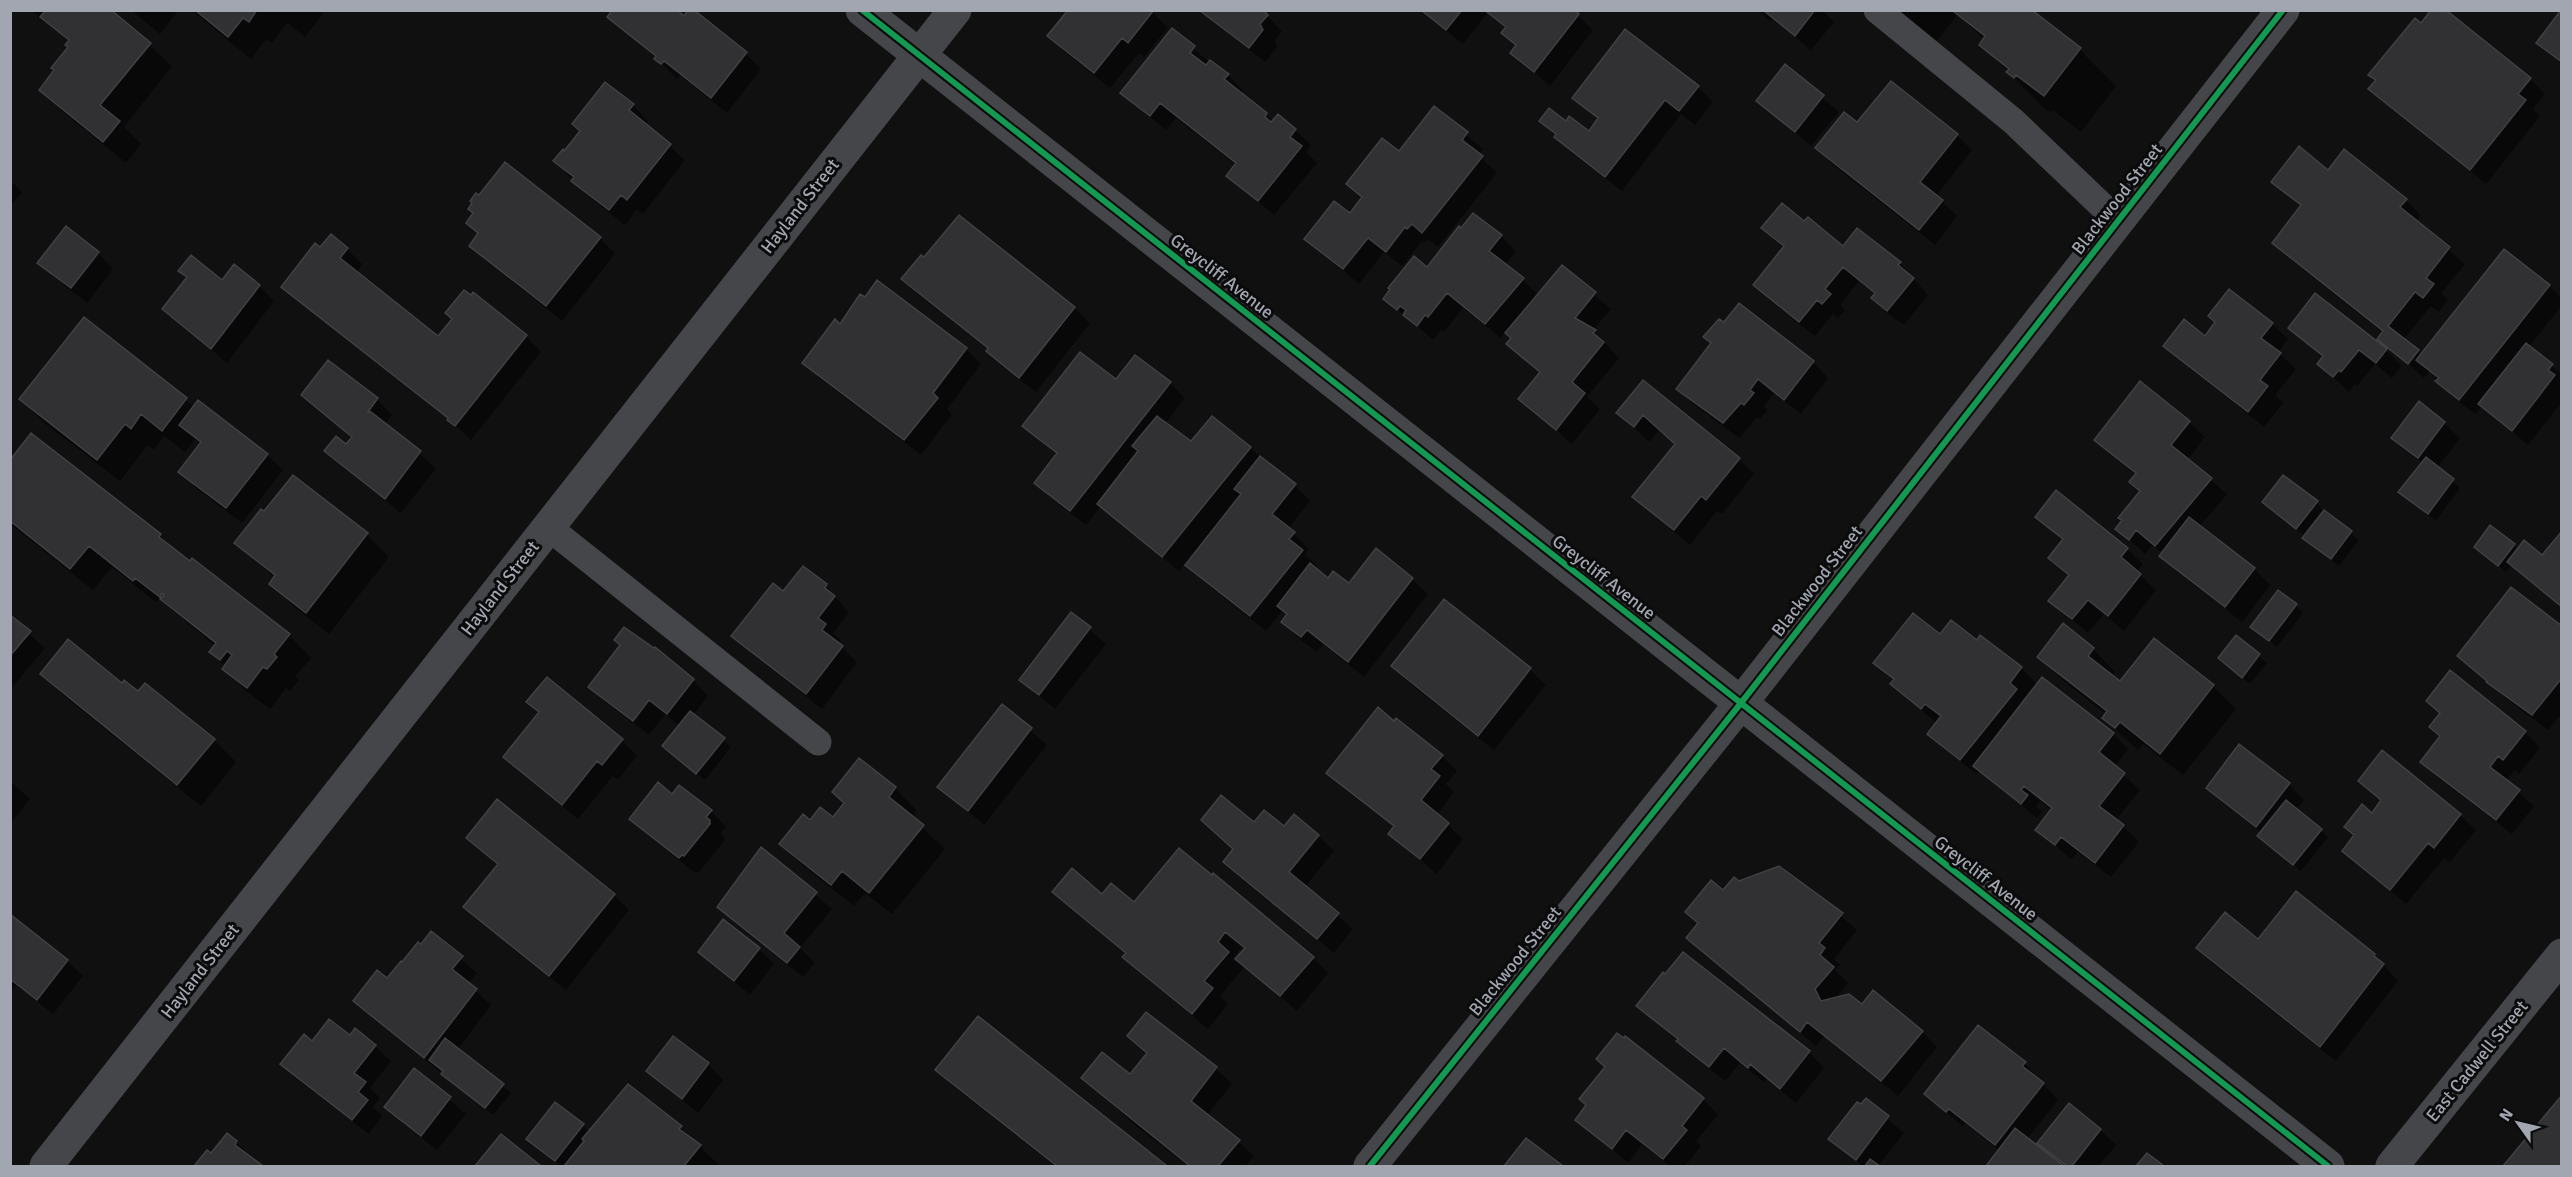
<svg xmlns="http://www.w3.org/2000/svg" width="2572" height="1177" font-family="Signika,sans-serif">
  <rect width="100%" height="100%" fill="#101011"/>
  <path fill="#0007" fill-rule="evenodd" d="M31 10H110L172 66 124 127 141 144 126 163 63 112 41 90 70 47 69 42 41 16 40 18Z
    M131 10H179L160 34Z
    M191 10H326L305 37 287 23 272 43 266 39 251 59Z
    M692 10 746 54 761 69 727 113 680 75 677 79 672 74 657 58 609 17 684 18Z
    M1070 10H1155L1153 13 1168 28 1144 57 1139 53 1110 88 1065 52 1049 36Z
    M1199 10H1261L1282 31 1275 41 1277 47 1265 62Z
    M1420 10H1572L1593 30 1550 86 1512 52 1517 46 1503 33 1506 28 1489 11 1463 44Z
    M1757 10H1822L1834 22 1811 50 1772 19 1770 21Z
    M1899 10H2030L2080 50 2116 86 2081 132 2053 110 2051 113 2045 109 1981 45 1984 40 1958 14 1937 41Z
    M2562 12V64L2538 42Z
    M2421 25 2530 79 2545 94 2533 109 2540 116 2486 184 2386 104 2370 89 2377 82 2370 75Z
    M1172 30 1210 63 1228 75 1243 91 1240 94 1274 121 1295 130 1311 145 1306 152 1317 163 1274 215 1228 176 1236 165 1176 118 1166 130 1122 93Z
    M1785 67 1839 112 1811 146 1758 101Z
    M1698 87 1713 102 1695 125 1681 114 1622 191 1571 152 1541 121 1566 123 1589 133 1599 121 1574 98Z
    M633 105 648 121 645 125 685 160 643 214 637 209 625 225 588 196 555 161Z
    M1434 108 1483 149 1478 155 1497 173 1438 247 1428 239 1424 243 1422 241 1402 266 1384 252 1359 284 1306 239 1350 216 1363 199 1348 184 1399 154Z
    M1858 124 1957 135 1972 150 1936 196 1957 216 1935 245 1832 164 1817 148Z
    M2328 172 2406 200 2421 215 2416 222 2465 264 2441 293 2448 300 2439 312 2431 306 2403 340 2422 356 2549 286 2562 298V305L2529 347 2562 375V402L2528 445 2482 406 2475 414 2453 397 2430 371 2424 378 2379 339 2383 333 2289 258 2274 243 2302 208 2273 182Z
    M10 180 22 192 10 206Z
    M959 217 1074 308 1090 323 1036 392 1003 367 989 350 919 295 903 279 925 260Z
    M468 223 600 238 615 254 562 321 486 261 471 246 479 234Z
    M1805 223 1844 248 1900 263 1928 295 1904 325 1888 314 1873 298 1876 295 1859 281 1840 305 1845 310 1838 318 1833 314 1815 336 1770 301 1755 285 1784 248 1764 228Z
    M1501 236 1516 252 1505 265 1539 295 1562 267 1611 309 1593 330 1619 358 1587 397 1600 409 1572 444 1520 399 1540 373 1508 344 1513 339 1506 332 1501 338 1463 308 1444 332 1441 330 1433 340 1385 299 1427 269Z
    M320 249H347L362 264 356 273 439 338 526 336 541 352 471 440 450 420 299 302 283 286Z
    M98 253 113 269 87 303 55 278 39 263Z
    M180 271 222 282 259 286 274 301 227 363 164 309 188 279Z
    M2229 291 2272 324 2288 339 2278 352 2296 369 2275 395 2283 403 2264 427 2181 361 2165 346 2205 338 2216 322Z
    M2316 295 2389 353 2401 366 2392 378 2375 364 2357 386 2355 384 2349 392 2319 364 2323 358 2290 328Z
    M1740 305 1813 362 1828 378 1801 414 1774 393 1764 406 1768 410 1760 419 1757 417 1739 438 1693 404 1678 388 1712 344 1705 337 1724 324Z
    M84 319 194 407 198 402 267 455 283 470 242 523 196 488 180 472 202 444 195 439 185 452 164 436 154 450 148 445 120 481 43 422 21 399Z
    M840 326 966 349 981 364 947 409 952 414 921 455 819 378 804 363Z
    M1116 381 1170 383 1185 398 1165 424 1192 443 1250 448 1295 485 1310 501 1288 529 1309 549 1305 554 1317 566 1315 569 1328 580 1349 585 1376 551 1412 579 1428 594 1364 677 1323 644 1317 652 1298 638 1283 622 1288 615 1283 610 1266 631 1202 580 1185 563 1179 571 1101 506 1086 525 1051 498 1036 483 1057 455 1024 426Z
    M1643 383 1739 459 1754 474 1722 514 1717 511 1690 545 1634 497 1676 445 1659 430 1650 442 1618 413Z
    M2141 384 2189 422 2205 437 2187 460 2227 494 2199 527 2254 569 2270 585 2242 622 2176 571 2161 555 2163 553 2152 545 2145 554 2117 529 2141 492 2136 475 2096 440Z
    M303 395 377 399 392 415 385 424 436 468 401 513 342 466 326 451 346 446 352 438Z
    M2444 423 2460 438 2437 468 2460 488 2436 521 2400 492 2423 463 2393 437Z
    M32 435 160 535 180 555 289 635 311 658 295 677 299 680 290 691 286 688 270 709 246 691 224 668 225 666 211 652 215 646 159 599 156 602 112 567 93 590 10 524V462Z
    M2264 502H2317L2323 511 2359 540 2339 566 2312 545 2305 536Z
    M2037 517 2127 549 2143 564 2137 572 2156 590 2124 631 2104 614 2088 633 2050 601 2070 577 2050 558 2063 541Z
    M2491 527 2519 550 2542 557 2562 533V608L2512 565 2506 572 2476 547Z
    M367 535 389 557 329 634 293 606 271 584 275 578 236 543Z
    M826 585 849 613 833 633 841 641 838 644 857 662 822 709 749 651 733 636 783 593Z
    M1444 601 1530 670 1546 685 1494 750 1408 682 1393 666Z
    M2296 606 2303 613 2277 647 2252 627Z
    M1071 614 1106 644 1055 709 1021 680Z
    M10 617 45 648 10 690Z
    M2562 628V713L2548 730 2504 697 2459 656Z
    M1940 636 1977 642 1980 638 2021 668 2038 685 2113 734 2128 749 2115 767 2140 790 2116 820 2139 842 2111 877 2078 852 2071 859 2037 830 2052 810 2040 801 2036 806 2042 812 2037 818 1979 771 1977 774 1944 749 1929 734 1937 723 1907 699 1892 684 1894 681 1875 663Z
    M2236 637 2267 663 2250 684 2227 666Z
    M2154 640 2213 686 2236 709 2183 775 2143 744 2138 750 2127 740 2104 718 2106 714 2061 679 2039 656 2093 649 2115 672 2112 676 2120 683Z
    M2450 672 2525 732 2540 748 2519 774 2515 770 2506 781 2534 806 2512 834 2437 777 2422 762 2441 737 2431 727 2441 714 2428 701Z
    M42 674 122 686 214 740 236 762 201 806 64 696Z
    M693 680 708 696 693 715 731 747 705 780 672 754 680 726 665 714 649 735 605 702 590 686Z
    M528 702 622 740 637 756 618 780 613 776 578 819 520 772 505 757 540 714Z
    M1002 706 1047 745 984 825 939 786Z
    M1395 723 1442 756 1457 771 1446 784 1454 792 1437 815 1463 839 1437 874 1390 834 1395 828 1343 788 1328 772Z
    M859 760 895 788 917 811 912 818 945 849 892 914 865 893 854 906 803 866 781 844 810 822 833 819 845 804Z
    M10 781 30 799 10 824Z
    M2360 781 2460 815 2476 830 2450 862 2444 858 2406 904 2344 851 2355 836 2346 827 2372 815 2382 802Z
    M2289 784 2304 800 2296 810 2328 837 2301 871 2267 843 2262 833 2223 803 2208 788Z
    M673 796 711 811 726 827 721 833 725 840 700 871 695 873 647 834 631 819Z
    M1284 828 1318 836 1334 851 1305 887 1353 929 1334 953 1240 877 1225 862Z
    M468 837 614 895 629 910 566 990 481 923 465 907 499 866Z
    M762 849 832 909 800 948 815 963 803 977 734 922 719 907Z
    M1739 883 1805 889 1807 887 1857 930 1834 959 1840 965 1835 970 1848 983 1835 999 1862 1006 1922 1032 1937 1047 1898 1096 1824 1036 1816 1046 1688 937 1724 892Z
    M1054 892 1103 896 1313 958 1328 973 1297 1011 1245 966 1220 996 1228 1004 1208 1029 1140 972 1124 957 1127 954ZM1242 947 1245 950 1236 961 1233 958Z
    M10 916 67 961 83 976 53 1014 16 985 10 992Z
    M431 933 477 973 468 984 491 1005 458 1049 511 1093 493 1115 451 1081 442 1070 440 1072 370 1016 355 1001 387 981Z
    M2259 941 2374 955 2398 981 2336 1061 2213 964 2198 948Z
    M759 949 774 964 750 995 700 952Z
    M1683 954 1809 1052 1824 1068 1796 1103 1766 1079 1764 1082 1740 1063 1725 1081 1694 1056 1638 1006Z
    M1146 1014 1216 1069 1232 1084 1207 1115 1254 1156 1246 1166H1188L1137 1127 1083 1078 1130 1076 1148 1054 1129 1036Z
    M978 1018 1164 1166H1055L952 1085 937 1070Z
    M1978 1027 2025 1064 2058 1100 2027 1139 2054 1161 2056 1159 2039 1143 2100 1130 2116 1145 2099 1166H1987L2000 1151 1965 1123 1962 1126 1926 1094Z
    M350 1037 375 1046 391 1061 370 1088 380 1098 373 1107 382 1116 369 1134 298 1080 282 1064 313 1043Z
    M674 1038 708 1064 723 1080 698 1113 648 1071Z
    M415 1070 466 1114 437 1150 401 1122 386 1107Z
    M628 1086 681 1128 720 1166H561L528 1139 556 1104 591 1133Z
    M2562 1097V1166H2505Z
    M1703 1099 1718 1115 1696 1141 1701 1146 1685 1166H1670L1642 1144 1628 1163 1577 1119 1588 1106Z
    M1866 1100 1904 1133 1878 1166H1862L1830 1139Z
    M227 1135 236 1142 260 1166H195L207 1152 212 1155Z
    M501 1136 539 1166H477Z
    M1526 1140 1561 1166H1506Z"/>
  <path fill="#313133" stroke="#404144" stroke-width="1.5" d="M46 10H111L151 43 100 105 120 121 103 142 39 90 54 70 51 68 68 47 65 45 69 40 40 17Z
    M195 10H257L249 22 243 18 228 37Z
    M612 10H677L684 16 688 10H694L747 52 711 98 664 61 661 64 654 59 656 56 607 17Z
    M1068 10H1152L1153 11 1128 43 1122 38 1094 73 1047 36Z
    M1199 10H1263L1268 15 1260 24 1263 30 1249 48Z
    M1421 10H1462L1446 30Z
    M1489 10H1575L1579 14 1534 72 1510 53 1516 45 1501 33 1506 27 1487 12Z
    M1763 10H1815L1795 36Z
    M2032 10 2081 48 2044 96 2016 75 2014 78 2006 72 2009 69 1979 45 1985 36 1953 11Z
    M2431 10H2446L2531 78 2518 94 2526 100 2470 170 2368 89 2376 80 2368 75 2415 18 2421 23Z
    M2561 10H2562V62L2536 43Z
    M1172 28 1195 46 1190 53 1206 65 1210 60 1229 74 1224 79 1267 113 1265 117 1271 122 1278 114 1296 129 1290 137 1302 146 1258 201 1226 176 1236 163 1160 103 1150 116 1120 93Z
    M1625 29 1699 86 1679 111 1665 100 1605 177 1554 137 1556 134 1539 121 1549 108 1566 121 1569 116 1589 131 1598 118 1572 98Z
    M1785 64 1824 95 1795 132 1756 101Z
    M1891 81 1958 134 1920 182 1943 200 1919 230 1815 148 1844 112 1857 122Z
    M605 82 634 104 629 110 671 144 627 200 621 195 609 210 571 181 574 177 553 161 563 149 564 151 580 131 572 124Z
    M1434 106 1468 132 1462 140 1483 156 1422 233 1412 224 1407 229 1405 227 1386 252 1368 238 1343 269 1304 239 1334 201 1350 213 1362 197 1346 184 1382 138 1399 151Z
    M2299 146 2328 170 2344 149 2407 199 2400 207 2450 247 2426 278 2434 284 2423 298 2415 292 2388 326 2419 350 2408 364 2377 339 2383 331 2272 243 2301 205 2271 182Z
    M505 162 601 237 546 306 469 246 478 233 466 223 473 213 468 209 472 203 470 201 476 193 479 195Z
    M1782 203 1804 221 1808 217 1843 246 1857 228 1901 262 1898 265 1914 278 1887 311 1871 298 1875 293 1843 267 1825 289 1831 294 1822 304 1817 300 1799 322 1753 285 1784 246 1761 228Z
    M1473 213 1502 235 1489 251 1524 278 1485 324 1447 293 1428 317 1425 315 1417 326 1403 315 1406 310 1400 306 1397 310 1383 299 1390 289 1388 288 1414 256 1427 267 1459 226 1461 228Z
    M959 215 1075 307 1019 378 986 351 988 348 901 279 921 255 924 257Z
    M66 226 99 252 71 288 37 263Z
    M331 234 348 248 340 258 438 336 452 319 445 313 464 290 471 295 473 292 527 335 455 426 447 420 448 418 281 287 315 243 320 247Z
    M2504 249 2550 285 2459 400 2435 381 2439 378 2416 360Z
    M191 255 222 280 234 264 260 285 211 349 162 309 187 277 178 271Z
    M1562 265 1596 292 1575 318 1596 330 1593 333 1604 342 1572 382 1585 393 1556 430 1518 399 1540 372 1506 344 1511 338 1505 333Z
    M877 280 967 348 933 393 938 398 904 440 802 363 835 319 840 324 860 294 865 297Z
    M2229 289 2273 323 2261 338 2281 353 2260 380 2268 386 2248 412 2163 346 2184 319 2205 336 2215 322 2208 316Z
    M2315 293 2387 349 2376 363 2359 350 2341 372 2339 370 2333 377 2317 364 2323 356 2288 328Z
    M1739 303 1814 361 1784 400 1758 379 1750 390 1754 393 1744 405 1741 403 1723 423 1676 389 1711 343 1703 337 1719 319 1724 322Z
    M84 317 187 398 162 431 141 414 131 429 125 424 97 460 19 399Z
    M2526 343 2553 364 2548 370 2555 375 2512 431 2478 404Z
    M1080 352 1116 379 1135 355 1171 382 1070 511 1034 483 1057 453 1022 426Z
    M328 360 378 398 368 412H371L421 451 385 499 324 451 336 436 346 444 352 437 301 395Z
    M1643 380 1740 458 1706 500 1701 496 1674 530 1632 497 1675 444 1643 415 1634 427 1616 413Z
    M2140 381 2190 421 2171 445 2212 478 2155 546 2136 530 2129 540 2115 529 2122 520 2118 518 2140 491 2129 482 2136 473 2094 440Z
    M198 400 268 454 226 508 178 472 201 442 179 425Z
    M2419 401 2445 422 2418 458 2391 438Z
    M1157 416 1191 441 1212 416 1251 447 1162 557 1097 504 1138 451 1132 446Z
    M31 433 161 534 159 537 190 561 192 558 290 634 274 654 277 657 267 669 263 667 247 688 222 669 232 655 227 651 220 660 209 652 216 643 160 599 164 595 162 593 160 597 135 578 133 581 89 546 70 569 10 521V460Z
    M1260 456 1296 484 1272 514 1295 532 1289 539 1303 550 1250 616 1185 565 1241 494 1234 489Z
    M2426 457 2454 479 2428 514 2398 492Z
    M293 475 368 533 306 613 269 584 275 575 234 543 261 509 264 511Z
    M2283 475 2318 501 2296 529 2262 502Z
    M2056 490 2128 548 2121 557 2141 574 2108 616 2088 600 2072 619 2048 601 2069 575 2048 558 2063 539 2035 517Z
    M2324 510 2352 531 2331 559 2302 538Z
    M2189 517 2255 568 2225 607 2159 556Z
    M2490 525 2515 544 2498 566 2474 547Z
    M2562 531V607L2507 562 2524 540 2542 555Z
    M1376 548 1413 578 1348 662 1307 630 1301 637 1281 622 1287 614 1277 606 1310 563 1328 578 1333 571 1349 583Z
    M803 566 827 584 825 588 835 596 818 618 826 624 822 630 843 646 806 694 731 636 773 583 783 591Z
    M2511 587 2562 626V678L2532 715 2486 682 2487 681 2457 656Z
    M2278 590 2297 604 2269 641 2250 627Z
    M1444 599 1531 668 1478 736 1391 666Z
    M1071 612 1091 627 1039 695 1019 680Z
    M1913 613 1940 634 1951 620 1977 640 1980 635 2022 667 2010 683 2017 689 1960 760 1927 734 1941 716 1925 704 1921 709 1890 684 1894 679 1873 663Z
    M10 615 31 631 10 656Z
    M2063 623 2094 648 2088 656 2120 681 2154 638 2214 685 2160 754 2120 722 2115 728 2102 718 2107 711 2037 657Z
    M624 627 654 648 655 647 694 679 667 714 649 700 633 721 588 687 620 645 614 640Z
    M2236 635 2260 654 2242 678 2218 658Z
    M68 639 122 683 124 680 138 691 145 683 215 739 177 785 40 674Z
    M2450 670 2526 731 2503 760 2498 756 2490 767 2520 790 2496 820 2420 762 2440 736 2429 727 2440 713 2426 701Z
    M547 677 623 739 602 765 597 761 562 805 503 757 539 712 526 702Z
    M2042 677 2114 733 2099 752 2125 773 2099 806 2124 825 2095 863 2061 837 2055 845 2035 830 2052 808 2024 786 2021 790 2028 795 2021 804 1973 766Z
    M1002 704 1032 728 968 811 937 787Z
    M1378 707 1394 721 1396 718 1443 755 1431 769 1440 776 1421 800 1449 823 1420 859 1388 834 1394 826 1326 773Z
    M690 711 725 738 696 774 662 746Z
    M2239 744 2290 783 2256 827 2206 788Z
    M2382 750 2461 814 2434 848 2428 843 2390 890 2342 851 2354 835 2344 827 2362 804 2372 813 2381 800 2358 781Z
    M859 758 896 787 889 797 924 825 869 893 842 871 831 885 779 844 803 814 810 820 820 807 833 817 844 803 832 792Z
    M658 782 672 794 679 785 712 810 706 817 710 820V824L684 856 682 855 679 858 629 819Z
    M1221 795 1254 822 1264 810 1284 826 1294 814 1319 835 1289 872 1339 913 1317 939 1223 862 1233 849 1201 820Z
    M497 799 615 894 549 976 463 907 498 864 466 838Z
    M2286 800 2322 829 2293 865 2257 836Z
    M761 847 817 892 784 933 800 947 787 963 717 907Z
    M1179 848 1212 875 1213 873 1314 957 1280 996 1235 959 1245 948 1225 932 1218 942 1229 952 1204 981 1213 988 1192 1014 1122 957 1126 953 1052 892 1072 868 1102 894 1111 883 1134 902Z
    M1779 866 1843 913 1819 943 1825 948 1820 955 1834 967 1815 989 1821 1001 1849 994 1862 1004 1873 990 1923 1031 1881 1081 1807 1022 1800 1032 1686 938 1698 923 1685 912 1711 880 1723 890 1734 877 1739 881Z
    M2296 891 2375 954 2374 956 2384 964 2320 1047 2196 948 2225 912 2258 939Z
    M10 914 68 960 37 1000 10 979Z
    M723 919 760 948 734 981 698 952Z
    M431 931 463 956 452 969 477 989 424 1058 353 1001 377 970 387 978 401 961 402 962 418 942 421 944Z
    M1683 952 1810 1051 1780 1089 1750 1064 1748 1068 1724 1048 1709 1067 1676 1041 1678 1039 1636 1006 1663 972 1665 974Z
    M1146 1012 1217 1067 1191 1101 1240 1140 1218 1166H1190L1081 1078 1102 1052 1130 1074 1147 1053 1127 1036Z
    M978 1016 1167 1166H1057L935 1070Z
    M329 1019 350 1035 355 1028 376 1045 354 1073 366 1082 358 1092 368 1100 352 1120 280 1064 304 1034 312 1041Z
    M1978 1025 2026 1062 2022 1066 2044 1083 1995 1145 1949 1109 1946 1112 1924 1094Z
    M1617 1033 1624 1038 1625 1036 1704 1098 1682 1126 1687 1130 1663 1159 1626 1130 1612 1149 1575 1120 1586 1105 1579 1099 1605 1067 1596 1059Z
    M673 1036 709 1063 682 1099 646 1071Z
    M445 1038 504 1084 485 1108 441 1074 443 1071 429 1060Z
    M414 1068 451 1097 421 1136 384 1107Z
    M628 1084 682 1126 679 1129 701 1145 684 1166H564L584 1141 582 1139Z
    M2562 1095V1166H2503Z
    M1866 1098 1889 1116 1856 1160 1828 1139 1857 1102 1861 1104Z
    M555 1102 584 1124 555 1161 526 1139Z
    M2069 1103 2101 1129 2072 1166H2067L2037 1143Z
    M2015 1128 2064 1166H1986Z
    M227 1133 237 1141 235 1145 263 1166H194L207 1150 211 1153Z
    M501 1134 541 1166H475Z
    M1526 1138 1563 1166H1504Z
    M2147 1153 2164 1166H2136Z
    M1870 1159 1880 1166H1865Z"/>
  <g fill="none" stroke-linecap="round" stroke-linejoin="round">
    <path stroke="#454649" stroke-width="27" d="M1877 10 2013 121 2118 221
      M548 527 818 742"/>
    <path stroke="#454649" stroke-width="33" d="M862 10 2328 1166
      M46 1166 955 10
      M1370 1166 1741 703 2283 10
      M2392 1166 2562 955"/>
    <defs>
      <path id="cycleway" d="M862 10 2328 1166
        M1370 1166 1741 703 2283 10"/>
    </defs>
    <use href="#cycleway" stroke="#0b0b0c" stroke-width="10"/>
    <use href="#cycleway" stroke="#139951" stroke-width="6"/>
  </g>
  <g text-anchor="middle" stroke-width="6" stroke-linejoin="round" paint-order="stroke">
    <g font-size="18" fill="#a2a6b1" stroke="#0b0b0c">
      <text transform="translate(2117 199) rotate(-52)" y="6">Blackwood Street</text>
      <text transform="translate(800 206) rotate(-52)" y="6">Hayland Street</text>
      <text transform="translate(1222 276) rotate(38)" y="6">Greycliff Avenue</text>
      <text transform="translate(1604 577) rotate(38)" y="6">Greycliff Avenue</text>
      <text transform="translate(1817 581) rotate(-52)" y="6">Blackwood Street</text>
      <text transform="translate(500 588) rotate(-52)" y="6">Hayland Street</text>
      <text transform="translate(1986 878) rotate(38)" y="6">Greycliff Avenue</text>
      <text transform="translate(1515 961) rotate(-51)" y="6">Blackwood Street</text>
      <text transform="translate(200 971) rotate(-52)" y="6">Hayland Street</text>
      <text transform="translate(2477 1061) rotate(-51)" y="6">East Cadwell Street</text>
    </g>
  </g>
  <rect width="2572" height="1177" fill="none" stroke="#a2a6b1" stroke-width="24"/>
  <g transform="translate(2518 1123) rotate(304)" stroke="#0b0b0c" stroke-width="4.5" paint-order="stroke">
  <path d="M0-4.5L10 22L0 15L-10 22Z" fill="#a2a6b1"/>
  <text y="-9" font-size="16" font-weight="bold" text-anchor="middle" fill="#a2a6b1">N</text>
  </g>
</svg>
